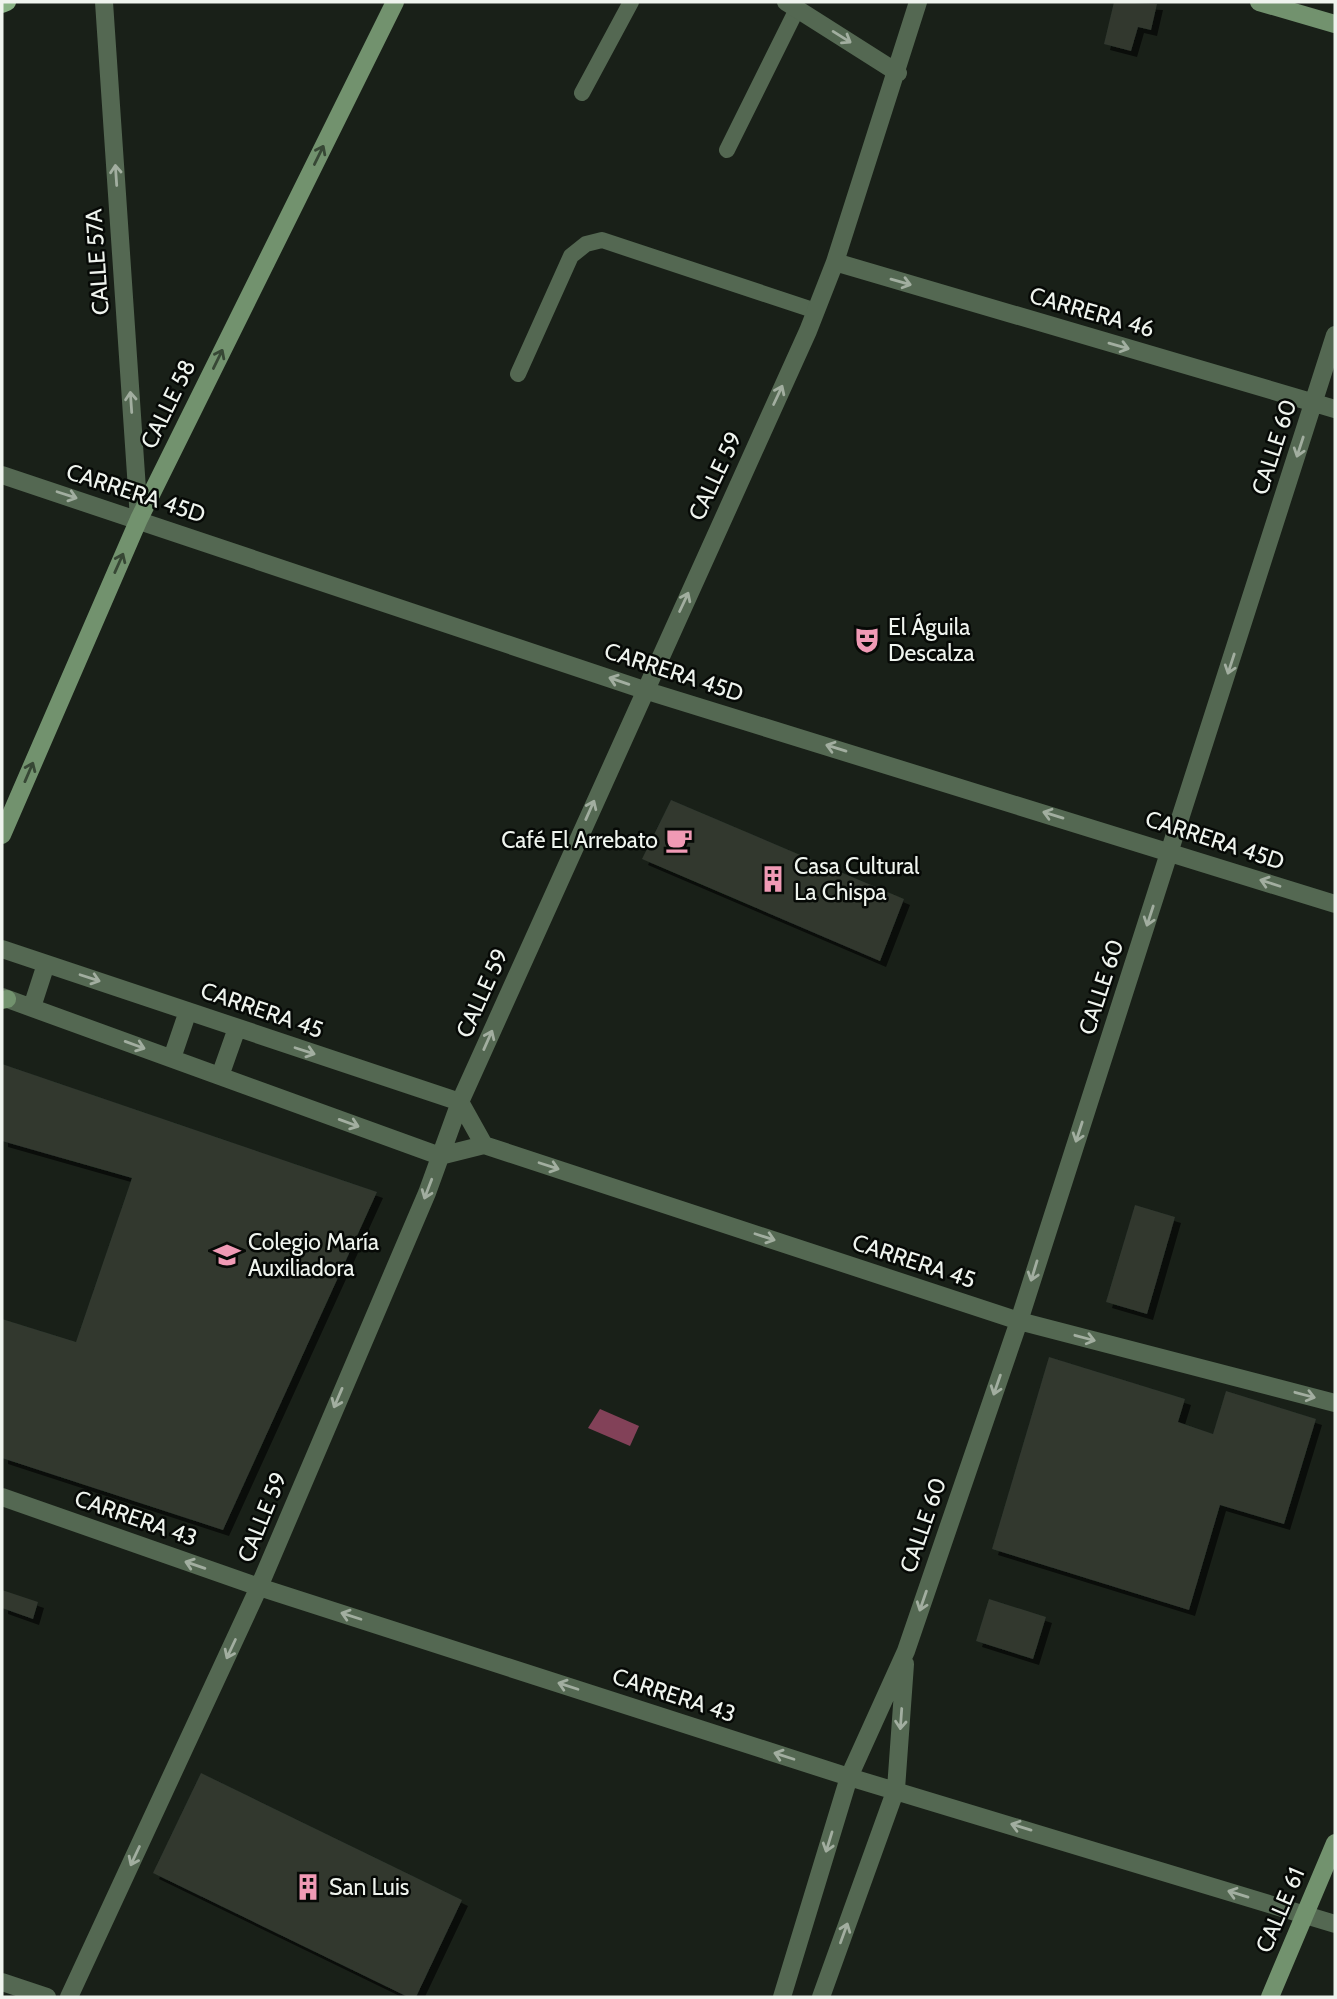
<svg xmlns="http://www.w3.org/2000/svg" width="1337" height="1999" font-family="Cabin,sans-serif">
  <defs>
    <filter id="shadow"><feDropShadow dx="6" dy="6" stdDeviation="0" flood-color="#0009"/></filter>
  </defs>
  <rect width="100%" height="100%" fill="#192018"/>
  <path fill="#824158" d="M600 1409 639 1426 630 1446 588 1428Z"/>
  <path fill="#30382f" filter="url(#shadow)" d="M1114 2 1157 4 1151 30 1138 27 1131 51 1104 44Z
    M671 800 904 899 880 961 642 859Z
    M2 1064 377 1192 223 1530 2 1458V1319L76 1342 132 1178 2 1141Z
    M1135 1205 1175 1217 1147 1314 1106 1302Z
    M1049 1357 1185 1399 1178 1422 1213 1434 1226 1391 1316 1419 1284 1524 1220 1505 1189 1610 992 1549Z
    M2 1590 38 1602 33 1619 2 1608Z
    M989 1599 1046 1617 1033 1659 976 1641Z
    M201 1773 462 1900 416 1997H408L153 1873Z"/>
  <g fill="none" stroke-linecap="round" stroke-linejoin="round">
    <path stroke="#546852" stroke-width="16" d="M582 93 631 2
      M727 150 797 9
      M518 374 571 256 586 244 602 240 816 311"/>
    <path stroke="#546852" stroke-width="18" d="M104 2 139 519
      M786 2 898 73
      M835 262 1335 409
      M2 475 644 690 1335 904
      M2 949 460 1102 484 1145
      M2 997 440 1156 484 1145 1019 1321 1335 1403
      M32 1007 46 964
      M172 1058 188 1011
      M220 1076 237 1028
      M2 1497 259 1587 849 1777 1335 1924
      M2 1982 47 1997
      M69 1997 259 1587 427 1193 460 1102 808 331 835 262 918 2
      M782 1997 849 1777 906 1651 1019 1321 1335 335
      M821 1997 896 1789 905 1664"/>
    <path stroke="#72926e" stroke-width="18" d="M1259 2 1335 24
      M2 835 139 519 395 2
      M2 1000 7 999
      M1270 1997 1335 1843"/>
    <path stroke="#89b385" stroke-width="18" d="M2 4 7 2"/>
  </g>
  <defs><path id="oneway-shaft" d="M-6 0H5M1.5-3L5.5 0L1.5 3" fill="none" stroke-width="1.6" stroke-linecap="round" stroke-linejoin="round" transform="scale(1.75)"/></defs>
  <g stroke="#a2aea0">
    <use href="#oneway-shaft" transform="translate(842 37) rotate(32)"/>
    <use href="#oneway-shaft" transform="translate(116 175) rotate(-94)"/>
    <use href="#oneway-shaft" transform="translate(901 282) rotate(16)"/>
    <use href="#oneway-shaft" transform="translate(1119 346) rotate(16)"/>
    <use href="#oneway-shaft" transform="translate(778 395) rotate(-65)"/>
    <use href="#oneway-shaft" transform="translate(131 402) rotate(-94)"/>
    <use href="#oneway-shaft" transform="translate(1300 447) rotate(108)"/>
    <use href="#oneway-shaft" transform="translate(67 495) rotate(18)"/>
    <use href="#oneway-shaft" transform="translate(684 602) rotate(-65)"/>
    <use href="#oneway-shaft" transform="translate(1231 664) rotate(108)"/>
    <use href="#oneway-shaft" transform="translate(619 681) rotate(-161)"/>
    <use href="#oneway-shaft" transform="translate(836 748) rotate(-163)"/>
    <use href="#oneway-shaft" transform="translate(590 810) rotate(-66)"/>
    <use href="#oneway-shaft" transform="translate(1053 815) rotate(-163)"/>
    <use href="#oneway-shaft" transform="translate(1270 883) rotate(-162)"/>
    <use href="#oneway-shaft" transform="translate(1150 916) rotate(108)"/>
    <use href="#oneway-shaft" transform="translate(90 978) rotate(18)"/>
    <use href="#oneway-shaft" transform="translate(488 1040) rotate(-66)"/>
    <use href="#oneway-shaft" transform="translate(135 1045) rotate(20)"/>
    <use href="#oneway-shaft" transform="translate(305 1051) rotate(18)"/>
    <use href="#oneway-shaft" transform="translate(349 1123) rotate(20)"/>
    <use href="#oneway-shaft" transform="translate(1079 1132) rotate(108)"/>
    <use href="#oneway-shaft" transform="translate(549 1166) rotate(18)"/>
    <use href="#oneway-shaft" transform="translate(428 1189) rotate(111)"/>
    <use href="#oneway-shaft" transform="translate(765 1237) rotate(18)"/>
    <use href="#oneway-shaft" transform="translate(1034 1271) rotate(107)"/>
    <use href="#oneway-shaft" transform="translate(1085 1338) rotate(15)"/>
    <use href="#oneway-shaft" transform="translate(997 1385) rotate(109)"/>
    <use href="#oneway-shaft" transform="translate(1305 1395) rotate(15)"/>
    <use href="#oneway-shaft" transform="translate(338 1398) rotate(113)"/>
    <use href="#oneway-shaft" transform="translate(195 1565) rotate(-161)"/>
    <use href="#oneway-shaft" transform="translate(923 1601) rotate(109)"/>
    <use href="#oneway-shaft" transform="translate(351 1616) rotate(-162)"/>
    <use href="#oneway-shaft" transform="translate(231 1649) rotate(115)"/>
    <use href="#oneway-shaft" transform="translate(568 1686) rotate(-162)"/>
    <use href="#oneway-shaft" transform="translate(901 1719) rotate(94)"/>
    <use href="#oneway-shaft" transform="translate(784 1756) rotate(-162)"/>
    <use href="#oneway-shaft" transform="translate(1021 1827) rotate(-163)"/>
    <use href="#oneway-shaft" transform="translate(829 1842) rotate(107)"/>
    <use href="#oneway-shaft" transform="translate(135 1856) rotate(115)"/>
    <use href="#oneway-shaft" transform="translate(1238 1894) rotate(-163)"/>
    <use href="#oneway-shaft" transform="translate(844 1933) rotate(-70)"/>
  </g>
  <g stroke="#374735">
    <use href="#oneway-shaft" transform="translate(319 155) rotate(-64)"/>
    <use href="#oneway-shaft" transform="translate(218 359) rotate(-64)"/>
    <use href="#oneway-shaft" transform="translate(119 563) rotate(-66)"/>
    <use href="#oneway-shaft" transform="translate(29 772) rotate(-67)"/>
  </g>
  <defs>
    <symbol id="theatre-bare" viewBox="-9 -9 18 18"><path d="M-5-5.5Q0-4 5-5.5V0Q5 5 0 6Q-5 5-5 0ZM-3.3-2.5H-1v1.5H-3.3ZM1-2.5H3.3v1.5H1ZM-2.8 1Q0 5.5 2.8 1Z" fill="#f09ab5" stroke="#060906" stroke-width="2.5" paint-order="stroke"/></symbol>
    <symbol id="cafe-bare" viewBox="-9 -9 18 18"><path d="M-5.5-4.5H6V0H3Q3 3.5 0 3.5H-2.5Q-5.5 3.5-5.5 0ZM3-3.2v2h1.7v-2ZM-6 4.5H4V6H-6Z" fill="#f09ab5" stroke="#060906" stroke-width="2.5" paint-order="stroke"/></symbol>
    <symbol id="building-bare" viewBox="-9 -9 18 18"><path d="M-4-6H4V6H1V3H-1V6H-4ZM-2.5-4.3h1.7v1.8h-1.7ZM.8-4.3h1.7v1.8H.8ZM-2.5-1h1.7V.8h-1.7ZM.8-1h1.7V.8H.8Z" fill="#f09ab5" stroke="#060906" stroke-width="2.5" paint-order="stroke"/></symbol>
    <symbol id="university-bare" viewBox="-9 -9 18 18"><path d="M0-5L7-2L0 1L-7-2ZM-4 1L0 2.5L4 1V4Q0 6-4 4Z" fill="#f09ab5" stroke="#060906" stroke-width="2.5" paint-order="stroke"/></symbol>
  </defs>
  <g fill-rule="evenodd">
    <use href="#theatre-bare" x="848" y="621" width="38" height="38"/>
    <use href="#cafe-bare" x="660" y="821" width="38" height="38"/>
    <use href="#building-bare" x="754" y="860" width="38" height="38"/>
    <use href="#university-bare" x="208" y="1236" width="38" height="38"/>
    <use href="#building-bare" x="289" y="1868" width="38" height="38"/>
  </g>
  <g text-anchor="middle" stroke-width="5" stroke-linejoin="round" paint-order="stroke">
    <g font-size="23" fill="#eff4ee" stroke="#060906">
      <text transform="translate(97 262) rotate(-94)" y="8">CALLE 57A</text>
      <text transform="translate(1092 312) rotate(16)" y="8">CARRERA 46</text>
      <text transform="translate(168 404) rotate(-64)" y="8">CALLE 58</text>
      <text transform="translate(1274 447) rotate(-72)" y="8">CALLE 60</text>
      <text transform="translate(715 476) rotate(-65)" y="8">CALLE 59</text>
      <text transform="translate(136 493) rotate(18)" y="8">CARRERA 45D</text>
      <text transform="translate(674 672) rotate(18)" y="8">CARRERA 45D</text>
      <text transform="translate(1215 840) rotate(18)" y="8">CARRERA 45D</text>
      <text transform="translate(1101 987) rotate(-72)" y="8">CALLE 60</text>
      <text transform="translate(482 993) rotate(-66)" y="8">CALLE 59</text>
      <text transform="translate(262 1010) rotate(19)" y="8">CARRERA 45</text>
      <text transform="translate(914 1261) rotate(18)" y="8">CARRERA 45</text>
      <text transform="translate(262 1517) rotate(-68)" y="8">CALLE 59</text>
      <text transform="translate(136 1518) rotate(19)" y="8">CARRERA 43</text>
      <text transform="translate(923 1525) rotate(-71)" y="8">CALLE 60</text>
      <text transform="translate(674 1695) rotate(18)" y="8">CARRERA 43</text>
      <text transform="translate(1280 1910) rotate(-67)" y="8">CALLE 61</text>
    </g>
    <g font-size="23" fill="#eff4ee" stroke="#060906" text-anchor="start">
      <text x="888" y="635">El Águila<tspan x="888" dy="26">Descalza</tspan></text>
      <text x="658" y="848" text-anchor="end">Café El Arrebato</text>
      <text x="794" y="874">Casa Cultural<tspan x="794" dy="26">La Chispa</tspan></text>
      <text x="248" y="1250">Colegio María<tspan x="248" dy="26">Auxiliadora</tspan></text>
      <text x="329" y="1895">San Luis</text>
    </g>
  </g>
  <rect width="1337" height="1999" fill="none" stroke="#eff4ee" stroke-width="7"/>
</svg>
